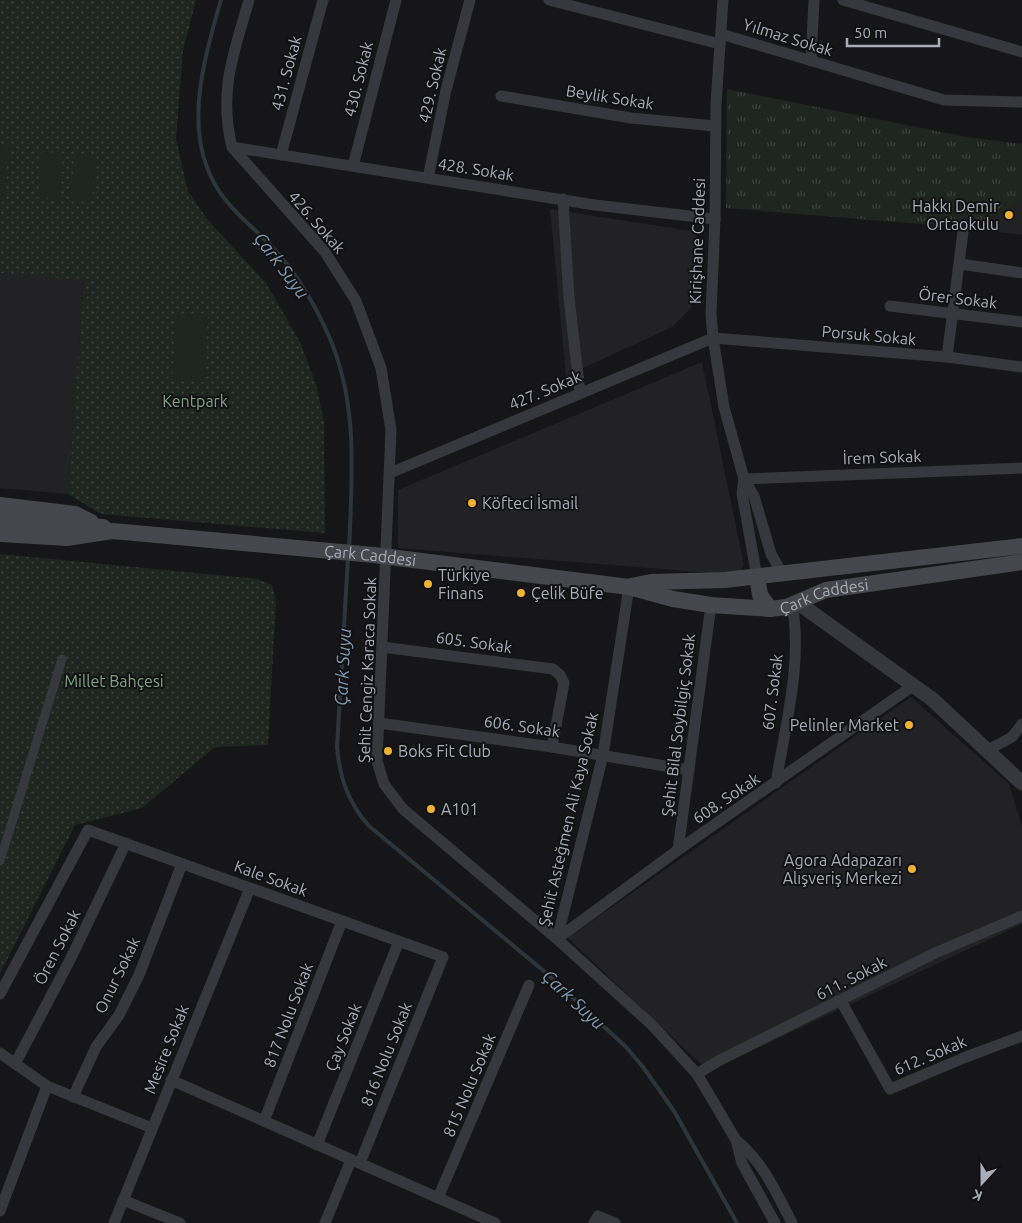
<svg xmlns="http://www.w3.org/2000/svg" width="1022" height="1223" font-family="Ubuntu,sans-serif">
  <defs>
    <pattern id="grass-tufts" width="24" height="20" patternUnits="userSpaceOnUse" patternTransform="scale(1.25)"><rect width="24" height="20" fill="#1e261f"/><path d="M3 7l-1-3M5 7V3M7 7l1-3M15 17l-1-3M17 17v-4M19 17l1-3" fill="none" stroke="#3c433d"/></pattern>
    <pattern id="park-dots" width="8" height="8" patternUnits="userSpaceOnUse" patternTransform="scale(1.25)"><rect width="8" height="8" fill="#1e261f"/><path d="M2 2h.1M6 6h.1" fill="none" stroke="#3c433d" stroke-width="1.8" stroke-linecap="round"/></pattern>
  </defs>
  <rect width="100%" height="100%" fill="#161618"/>
  <g fill="#222225">
    <polygon points="1022,202 1022,235 970,228"/>
    <polygon points="550,209 697,232 691,308 672,327 566,376"/>
    <polygon points="0,273 84,279 68,494 0,488"/>
    <polygon points="702,362 744,565 737,575 398,548 398,490"/>
    <polygon points="911,697 1009,784 1022,826 1022,924 708,1071 568,938"/>
  </g>
  <polygon fill="url(#grass-tufts)" points="727,89 966,137 1022,144 1022,202 970,228 726,208"/>
  <g fill="url(#park-dots)">
    <polygon points="0,0 196,0 183,50 176,139 188,191 207,219 266,283 300,342 316,384 324,422 325,533 101,514 68,494 84,280 0,273"/>
    <polygon points="0,554 258,579 272,585 276,602 268,745 215,747 142,808 75,825 0,974"/>
  </g>
  <g fill="#1e261f">
    <polygon points="0,146 10,147 0,217"/>
    <polygon points="42,152 63,153 59,199 38,197"/>
    <polygon points="74,155 95,157 92,202 71,200"/>
    <polygon points="177,314 208,315 204,382 172,380"/>
  </g>
  <g fill="none" stroke-linecap="round" stroke-linejoin="round">
    <g stroke="#2c353c" stroke-width="4">
      <path d="M221,0C204,59 181,134 219,191C234,214 257,230 276,251C297,275 315,305 328,334C359,404 352,476 349,550"/>
      <path d="M348,557L337,747C340,778 348,803 369,826L545,972L626,1047L643,1067L674,1111L737,1223"/>
    </g>
    <polyline stroke="#37383d" stroke-width="9" points="0,861 62,659"/>
    <g stroke="#37383d" stroke-width="11">
      <path d="M249,0C234,53 218,91 232,147L325,252L356,301L381,368L391,430L377,761L384,784L403,809L557,939L652,1025L697,1074L736,1140L742,1163L775,1223"/>
      <polyline points="549,0 720,44"/>
      <polyline points="723,0 716,104 715,219 711,314 713,338 724,407 744,479 754,496 771,554 782,573"/>
      <polyline points="843,0 1022,52"/>
      <polyline points="721,34 944,100 1022,102"/>
      <polyline points="811,61 814,0"/>
      <polyline points="501,96 631,118 715,126"/>
      <polyline points="232,147 595,205 715,219"/>
      <polyline points="281,155 323,0"/>
      <polyline points="353,166 396,0"/>
      <polyline points="428,178 446,90 470,0"/>
      <polyline points="563,199 569,298 580,393"/>
      <polyline points="960,264 1022,273"/>
      <polyline points="890,306 1022,322"/>
      <polyline points="947,357 963,232"/>
      <polyline points="390,473 713,338 947,357 1022,367"/>
      <polyline points="744,479 1022,468"/>
      <polyline points="744,479 742,493 757,577"/>
      <polyline points="382,647 553,669 560,675 564,683 552,747"/>
      <polyline points="379,723 552,747 689,770"/>
      <polyline points="988,750 1012,737 1022,724"/>
      <path d="M776,783C785,726 803,662 792,604"/>
      <polyline points="678,850 711,605"/>
      <polyline points="557,939 678,850 914,685"/>
      <polyline points="557,939 603,755 629,587"/>
      <polyline points="0,994 88,830 443,957 360,1163"/>
      <polyline points="841,1001 890,1089 966,1057 1022,1036"/>
      <polyline points="0,1053 47,1086 152,1128"/>
      <polyline points="15,1064 70,960 126,843"/>
      <polyline points="697,1074 718,1061 935,953 1022,916"/>
      <polyline points="171,1080 495,1223"/>
      <polyline points="73,1097 96,1047 119,1015 139,975 182,864"/>
      <polyline points="264,1121 342,921"/>
      <path d="M736,1140C763,1162 776,1192 792,1223"/>
      <polyline points="317,1145 399,941"/>
      <polyline points="438,1198 529,985"/>
      <polyline points="123,1200 180,1223"/>
      <polyline points="0,1211 47,1086"/>
      <polyline points="114,1223 250,888"/>
      <polyline points="325,1223 351,1160"/>
      <polyline points="594,1223 598,1216 615,1223"/>
    </g>
    <polyline stroke="#37383d" stroke-width="15" points="797,602 932,699 1022,783"/>
    <g stroke="#45474d" stroke-width="16">
      <polyline points="0,505 75,514 91,522"/>
      <polyline points="0,520 103,527"/>
      <path id="s1" d="M0,534L67,538L112,531L124,532L374,555L629,587L673,599L711,605L770,609L786,607L826,590L1022,562"/>
      <polyline points="757,577 760,595 770,609"/>
      <polyline points="631,586 651,582 725,580 1022,546"/>
    </g>
  </g>
  <g fill="#f2b134" stroke="#111113" stroke-width="2">
    <circle cx="1009" cy="215" r="5"/>
    <circle cx="472" cy="503" r="5"/>
    <circle cx="428" cy="584" r="5"/>
    <circle cx="521" cy="593" r="5"/>
    <circle cx="909" cy="725" r="5"/>
    <circle cx="388" cy="751" r="5"/>
    <circle cx="431" cy="809" r="5"/>
    <circle cx="912" cy="869" r="5"/>
  </g>
  <g text-anchor="middle" dominant-baseline="central" stroke-width="4" stroke-linejoin="round" paint-order="stroke">
    <g font-size="16" fill="#a8adb8" stroke="#111113">
      <text transform="translate(788 37) rotate(17)">Yılmaz Sokak</text>
      <text transform="translate(286 73) rotate(-75)">431. Sokak</text>
      <text transform="translate(358 79) rotate(-76)">430. Sokak</text>
      <text transform="translate(432 85) rotate(-77)">429. Sokak</text>
      <text transform="translate(610 97) rotate(9)">Beylik Sokak</text>
      <text transform="translate(476 169) rotate(9)">428. Sokak</text>
      <text transform="translate(317 222) rotate(49)">426. Sokak</text>
      <text transform="translate(697 241) rotate(-88)">Kirişhane Caddesi</text>
      <text transform="translate(958 298) rotate(7)">Örer Sokak</text>
      <text transform="translate(869 335) rotate(5)">Porsuk Sokak</text>
      <text transform="translate(545 390) rotate(-23)">427. Sokak</text>
      <text transform="translate(882 457) rotate(-2)">İrem Sokak</text>
      <text stroke="none"><textPath href="#s1" startOffset="372">Çark Caddesi</textPath></text>
      <text stroke="none"><textPath href="#s1" startOffset="832">Çark Caddesi</textPath></text>
      <text transform="translate(474 642) rotate(8)">605. Sokak</text>
      <text transform="translate(367 670) rotate(-88)">Şehit Cengiz Karaca Sokak</text>
      <text transform="translate(772 692) rotate(-83)">607. Sokak</text>
      <text transform="translate(678 725) rotate(-83)">Şehit Bilal Soybilgiç Sokak</text>
      <text transform="translate(522 726) rotate(8)">606. Sokak</text>
      <text transform="translate(726 798) rotate(-34)">608. Sokak</text>
      <text transform="translate(568 819) rotate(-77)">Şehit Asteğmen Ali Kaya Sokak</text>
      <text transform="translate(271 878) rotate(20)">Kale Sokak</text>
      <text transform="translate(57 947) rotate(-63)">Ören Sokak</text>
      <text transform="translate(117 975) rotate(-64)">Onur Sokak</text>
      <text transform="translate(851 978) rotate(-27)">611. Sokak</text>
      <text transform="translate(288 1015) rotate(-69)">817 Nolu Sokak</text>
      <text transform="translate(343 1037) rotate(-68)">Çay Sokak</text>
      <text transform="translate(166 1049) rotate(-68)">Mesire Sokak</text>
      <text transform="translate(386 1054) rotate(-68)">816 Nolu Sokak</text>
      <text transform="translate(930 1055) rotate(-23)">612. Sokak</text>
      <text transform="translate(469 1085) rotate(-67)">815 Nolu Sokak</text>
    </g>
    <g font-size="16" fill="#a8adb8" stroke="#111113" text-anchor="start">
      <text x="999" y="206" text-anchor="end">Hakkı Demir<tspan x="999" dy="18">Ortaokulu</tspan></text>
      <text x="482" y="503">Köfteci İsmail</text>
      <text x="438" y="575">Türkiye<tspan x="438" dy="18">Finans</tspan></text>
      <text x="531" y="593">Çelik Büfe</text>
      <text x="899" y="725" text-anchor="end">Pelinler Market</text>
      <text x="398" y="751">Boks Fit Club</text>
      <text x="441" y="809">A101</text>
      <text x="902" y="860" text-anchor="end">Agora Adapazarı<tspan x="902" dy="18">Alışveriş Merkezi</tspan></text>
    </g>
    <g font-size="16" fill="#7fa381" stroke="#111113">
      <text x="195" y="401">Kentpark</text>
      <text x="114" y="681">Millet Bahçesi</text>
    </g>
    <g font-size="18" font-style="italic" fill="#7f9bb3" stroke="#111113">
      <text transform="translate(282 265) rotate(53)">Çark Suyu</text>
      <text transform="translate(342 667) rotate(-87)">Çark Suyu</text>
      <text transform="translate(574 999) rotate(43)">Çark Suyu</text>
    </g>
  </g>
  <g transform="translate(982 1183) rotate(201)" stroke="#111113" stroke-width="4" paint-order="stroke">
  <path d="M0-4L9 19L0 12L-9 19Z" fill="#a8adb8"/>
  <text y="-8" font-size="14" font-weight="bold" text-anchor="middle" fill="#a8adb8">K</text>
  </g>
  <path d="M847 38v8h92v-8" fill="none" stroke="#a8adb8" stroke-width="2.5"/>
  <text x="854" y="38" font-size="15" fill="#a8adb8" stroke="#111113" stroke-width="4" paint-order="stroke">50 m</text>
</svg>
